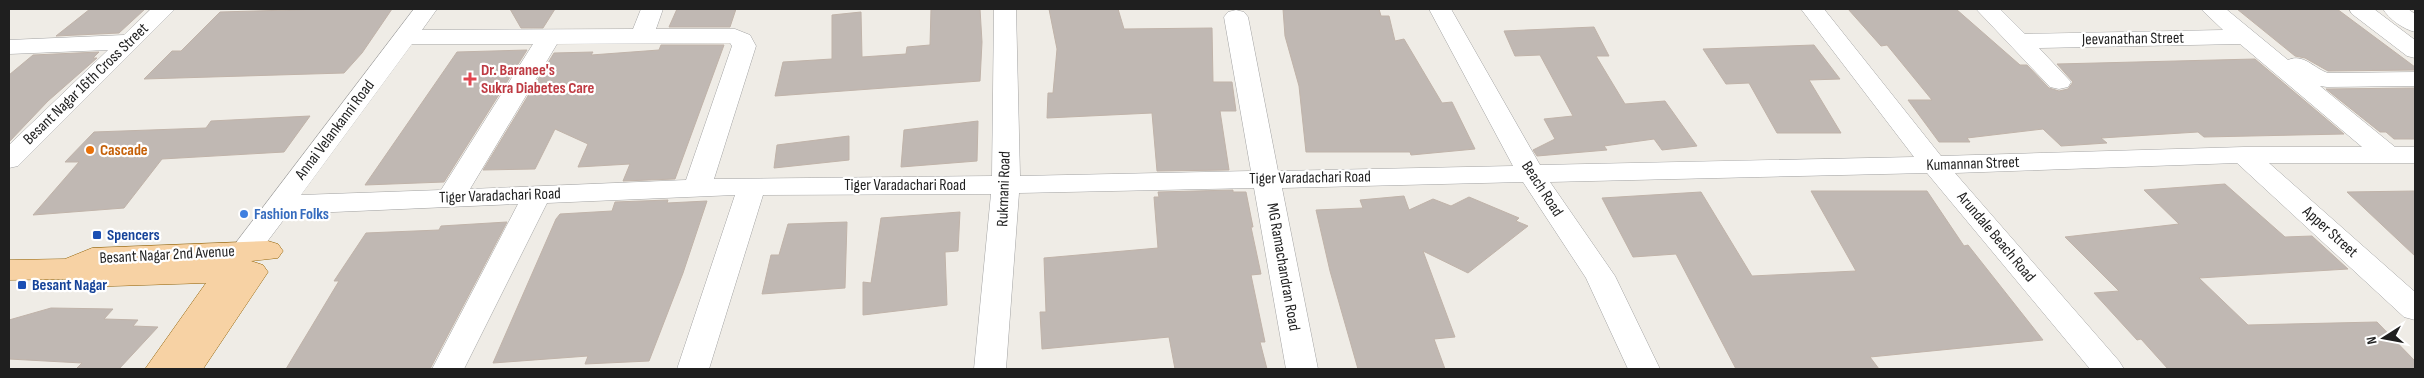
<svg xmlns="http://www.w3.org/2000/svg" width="2424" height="378" font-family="'Sofia Sans Condensed',sans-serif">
  <rect width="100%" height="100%" fill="#efece6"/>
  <g fill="#c0b8b3" stroke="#c0b3a9">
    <polygon points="90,9 145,9 119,33 56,36"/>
    <polygon points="324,9 392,9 362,53 344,73 144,79 172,51 181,51 220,12"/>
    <polygon points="510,9 555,9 543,28 521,28"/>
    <polygon points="677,9 736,9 730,27 669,27"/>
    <polygon points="931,9 980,9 982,42 980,81 775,96 783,62 832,59 832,15 861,12 862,57 906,54 907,47 930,45"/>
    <polygon points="1049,9 1118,9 1124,29 1212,28 1213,82 1232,82 1236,111 1220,111 1229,170 1157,171 1152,113 1047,118 1048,93 1053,93 1057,49"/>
    <polygon points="1283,9 1379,9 1381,16 1389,16 1395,41 1404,39 1442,103 1452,102 1475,149 1411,155 1410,152 1306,152 1299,86 1285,36"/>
    <polygon points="1848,9 1956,9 2020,65 2027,65 2049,88 2059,91 2068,89 2073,82 2057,64 2255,59 2344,134 2204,137 2198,132 2101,138 2107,143 2061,146 2043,129 1967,138 1970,142 1939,142 1908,100 1932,100 1887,45 1881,46"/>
    <polygon points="2237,9 2337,9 2415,67 2415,70 2328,71 2305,58 2295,56"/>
    <polygon points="1594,27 1609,56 1596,56 1625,104 1665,101 1697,146 1662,150 1654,139 1604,146 1607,150 1537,156 1533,150 1555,139 1544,119 1573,116 1540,55 1515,56 1504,31"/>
    <polygon points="661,45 724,45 675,179 623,181 630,164 578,167 588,144 555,129 535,169 483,170 554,53 593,52 591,55 659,50"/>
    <polygon points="1814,45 1840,79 1809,80 1841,133 1777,133 1749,83 1726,84 1703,49"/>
    <polygon points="527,50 444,182 365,185 457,52"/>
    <polygon points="99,52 93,58 97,58 48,101 9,142 9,75 33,55"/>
    <polygon points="2415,88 2415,139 2394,139 2386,132 2380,132 2326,89"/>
    <polygon points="310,116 284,152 162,159 124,208 33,215 79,162 65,162 94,132 206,128 211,121"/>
    <polygon points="978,121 977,161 901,167 904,130"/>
    <polygon points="849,136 849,160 774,168 777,145"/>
    <polygon points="2225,184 2285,237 2312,236 2348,269 2199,278 2248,325 2377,322 2415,361 2415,369 2168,369 2141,339 2137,340 2094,293 2119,291 2065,237 2179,224 2144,190"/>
    <polygon points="1233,190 1233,192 1246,192 1253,227 1251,227 1261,274 1251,275 1265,342 1260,342 1267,369 1175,369 1169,337 1042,349 1040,312 1046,312 1044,258 1158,248 1154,197 1159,197 1158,192"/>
    <polygon points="1811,191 1927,191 1964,246 1968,245 2043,340 1870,357 1879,369 1736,369 1676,254 1633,257 1602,198 1701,192 1752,276 1856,271"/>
    <polygon points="2415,191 2415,256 2347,192"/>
    <polygon points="1404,196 1409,210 1433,199 1451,206 1469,197 1519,218 1516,221 1528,226 1468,273 1423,251 1455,337 1434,339 1445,369 1358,369 1330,271 1316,210 1363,208 1360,200"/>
    <polygon points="668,200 667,203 707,201 683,273 649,361 585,364 588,356 493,363 556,219 560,214 612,211 615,202"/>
    <polygon points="960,212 958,251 945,252 947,305 863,315 863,282 871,283 881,218"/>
    <polygon points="507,222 430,369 286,369 339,281 334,281 366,233 439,230 441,226"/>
    <polygon points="847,222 845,288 762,294 771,255 779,255 788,224"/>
    <polygon points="51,308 113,309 104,319 138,320 133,326 158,327 119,369 76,369 82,363 9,359 9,320"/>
  </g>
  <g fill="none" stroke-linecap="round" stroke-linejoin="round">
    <g stroke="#a3a3a3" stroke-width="1">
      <g id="minor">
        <polygon points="151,9 175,9 18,166 9,168 9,145 108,50 9,54 9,40 124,35"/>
        <path d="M414,9H437L422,30L633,29L641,9H663L656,29H735L750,35L756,46L714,179L992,176L994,9H1016L1020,176L1251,171L1224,17L1228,12L1236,10L1244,12L1248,17L1278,171L1513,166L1429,9H1451L1540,165L1914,157L1801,9H1824L1941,156L2244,147H2362L2240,44L2039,48L2071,82L2068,87L2059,89L2050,87L1976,9H2000L2025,34L2223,30L2201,9H2226L2288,60C2304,53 2313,68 2328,73L2415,72V86L2327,87L2320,86L2395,147H2415V163H2269L2415,292V320L2404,317L2237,163L1955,173L2119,361L2124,369H2090L1927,173L1550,182L1615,276L1660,369H1628L1586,278L1523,182L1282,188L1318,369H1286L1254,188L1019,193L1006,369H974L991,194L763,195L709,369H677L735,195L547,203L464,369H432L518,204L288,214L254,259L244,262L234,259L229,252ZM730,43L732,46L686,180L470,189L557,44ZM412,44H533L441,190L301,195Z"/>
        <polygon points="2349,9 2374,9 2415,40 2415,58 2407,56 2352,14"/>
        <path d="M2383,9H2408L2415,14V32C2403,29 2389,19 2383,9Z"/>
      </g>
    </g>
    <g stroke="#926308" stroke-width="1">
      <polygon id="major" points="268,241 278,244 283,251 278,258 251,261 263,265 268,272 203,369 145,369 206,283 83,287 72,284 69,279 9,280 9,260 65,259 92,248"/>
    </g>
    <use href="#minor" fill="#fff" fill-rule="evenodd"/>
    <use href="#major" fill="#f7d2a4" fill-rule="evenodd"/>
  </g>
  <path fill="#e0444e" stroke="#fff" stroke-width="2" d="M467.5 71.5h5v5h5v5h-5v5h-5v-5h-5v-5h5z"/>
  <circle fill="#e8710a" stroke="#fff" stroke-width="2" cx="90" cy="150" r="5"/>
  <circle fill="#3f7fe0" stroke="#fff" stroke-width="2" cx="244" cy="214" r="5"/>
  <g fill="#1a4fb4" stroke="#fff" stroke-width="2">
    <rect x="92" y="230" width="10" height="10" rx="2.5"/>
    <rect x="17" y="280" width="10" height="10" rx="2.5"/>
  </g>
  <g text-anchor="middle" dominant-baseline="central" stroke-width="4.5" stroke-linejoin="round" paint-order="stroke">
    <g font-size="16" fill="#1f1f1f" stroke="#fff">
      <text transform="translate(2133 39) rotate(-1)">Jeevanathan Street</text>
      <text transform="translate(86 84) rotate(-44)">Besant Nagar 16th Cross Street</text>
      <text transform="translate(335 130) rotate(-53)">Annai Velankanni Road</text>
      <text transform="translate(1973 164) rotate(-2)">Kumannan Street</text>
      <text transform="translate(1310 178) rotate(-1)">Tiger Varadachari Road</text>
      <text x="905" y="185">Tiger Varadachari Road</text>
      <text transform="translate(1004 189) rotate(-88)">Rukmani Road</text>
      <text transform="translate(1542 189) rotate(57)">Beach Road</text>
      <text transform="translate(500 196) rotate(-2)">Tiger Varadachari Road</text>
      <text transform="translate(2330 232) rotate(42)">Apper Street</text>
      <text transform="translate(1996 237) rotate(50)">Arundale Beach Road</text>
      <text transform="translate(167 255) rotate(-3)">Besant Nagar 2nd Avenue</text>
      <text transform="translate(1283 267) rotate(80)">MG Ramachandran Road</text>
    </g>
    <g font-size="16" font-weight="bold" fill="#be3a42" stroke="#fff" text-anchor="start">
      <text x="481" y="70">Dr. Baranee's<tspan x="481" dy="18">Sukra Diabetes Care</tspan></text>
    </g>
    <g font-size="16" font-weight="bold" fill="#c56008" stroke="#fff" text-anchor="start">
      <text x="100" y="150">Cascade</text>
    </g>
    <g font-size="16" font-weight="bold" fill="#366cbe" stroke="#fff" text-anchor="start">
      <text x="254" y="214">Fashion Folks</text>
    </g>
    <g font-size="16" font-weight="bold" fill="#164399" stroke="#fff" text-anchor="start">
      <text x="107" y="235">Spencers</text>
      <text x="32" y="285">Besant Nagar</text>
    </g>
  </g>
  <rect width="2424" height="378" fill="none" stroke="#1f1f1f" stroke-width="20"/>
  <g transform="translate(2384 338) rotate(259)" stroke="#ffffff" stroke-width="4" paint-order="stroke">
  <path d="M0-4L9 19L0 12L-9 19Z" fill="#1f1f1f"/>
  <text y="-8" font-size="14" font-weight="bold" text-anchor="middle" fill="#1f1f1f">N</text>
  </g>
</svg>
